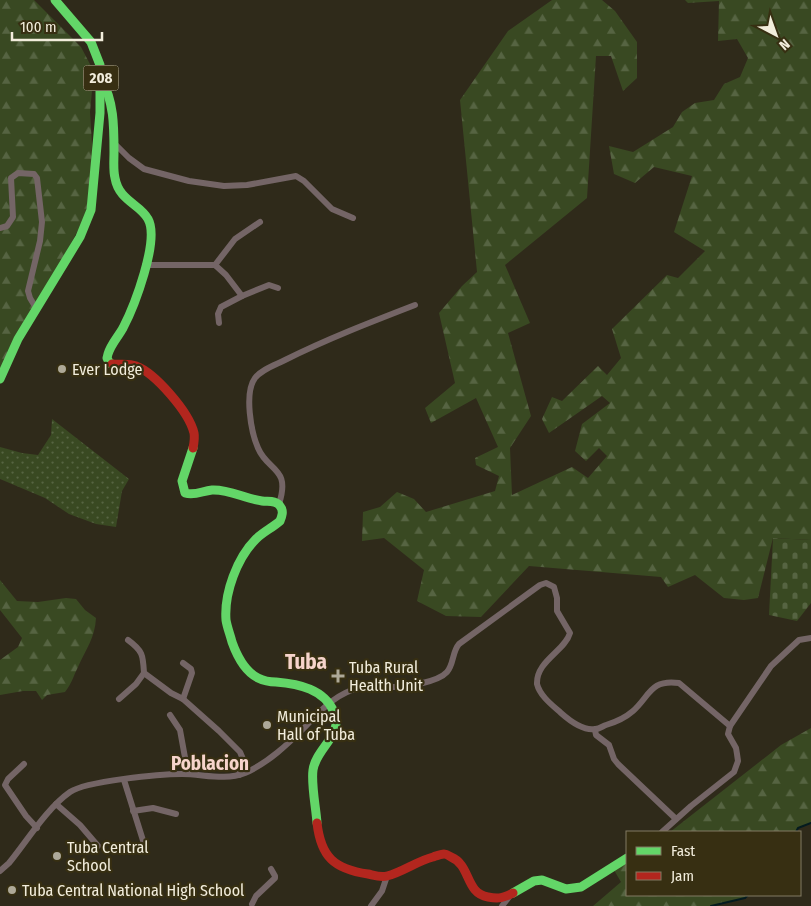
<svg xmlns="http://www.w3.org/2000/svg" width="811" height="906" font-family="'Fira Sans Condensed',sans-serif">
  <defs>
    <pattern id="grass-dots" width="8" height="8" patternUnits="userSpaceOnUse" patternTransform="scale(1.25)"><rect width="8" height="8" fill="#394922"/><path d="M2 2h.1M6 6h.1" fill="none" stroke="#566442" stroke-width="1.8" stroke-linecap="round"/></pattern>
    <pattern id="forest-firs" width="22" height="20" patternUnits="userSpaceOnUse" patternTransform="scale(1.25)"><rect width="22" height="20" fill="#394922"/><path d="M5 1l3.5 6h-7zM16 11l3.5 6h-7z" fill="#566442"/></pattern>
    <pattern id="cemetery-stones" width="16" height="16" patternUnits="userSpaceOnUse" patternTransform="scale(1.25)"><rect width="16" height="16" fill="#394922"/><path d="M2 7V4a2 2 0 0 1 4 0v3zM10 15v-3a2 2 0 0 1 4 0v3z" fill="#566442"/></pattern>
  </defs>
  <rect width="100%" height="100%" fill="#2f2a1a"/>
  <polygon fill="url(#grass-dots)" points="52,419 129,479 122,491 116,527 96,524 69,514 45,498 0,479 0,447 22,453 38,455 51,435"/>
  <g fill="url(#forest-firs)">
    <polygon points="0,0 34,0 81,47 92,68 93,80 90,112 92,144 91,176 87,213 0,377"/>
    <polygon points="552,0 602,0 615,11 637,42 637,78 623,91 611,56 596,56 587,198 505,265 530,323 508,333 531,416 510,448 512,495 572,467 588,478 607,456 599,448 586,461 575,451 582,424 610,403 602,396 549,433 542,419 552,397 562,401 598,366 607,375 621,358 612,329 667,275 678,278 705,251 674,232 692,176 654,167 635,183 614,174 609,146 633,152 673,127 682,112 695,103 714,100 724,84 740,77 748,58 737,39 718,41 719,1 688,3 685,0 811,0 811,540 773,538 758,598 744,600 724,598 695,575 668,587 661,577 529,566 481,617 446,616 417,601 424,570 384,538 362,541 363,512 380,507 397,492 414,499 426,512 495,491 499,476 476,465 475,458 498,447 476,398 431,423 425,408 455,383 439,313 462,286 477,272 460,100 508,31"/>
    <path d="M0,580L17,601L38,602L66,598L76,599L85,610L96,618C95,638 86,649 78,667C73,677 72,683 65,692L47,695L42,700L36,691H23L0,695V660L18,647L22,638L0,610Z"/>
    <polygon points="811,728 811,823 798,828 796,832 670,832 781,745"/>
    <polygon points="627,862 627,895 748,895 745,898 711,906 593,906 621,882 614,870"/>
  </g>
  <polygon fill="url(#cemetery-stones)" points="773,538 811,540 811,603 797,621 769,615"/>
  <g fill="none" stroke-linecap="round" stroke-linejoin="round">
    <g stroke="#041b1f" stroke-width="2">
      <polyline points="796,832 798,828 811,823"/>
      <polyline points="711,906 745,898 748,895"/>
    </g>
    <g stroke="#746566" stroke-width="6">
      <polyline points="114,143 129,158 144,169 189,181 224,186 247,185 296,176 304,181 332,209 353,218"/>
      <polyline points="0,228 7,226 13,217 11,178 18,173 34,174 37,178 42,222 40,241 28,291 30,298 36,308"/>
      <polyline points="145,265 215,265 226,275 242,296"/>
      <polyline points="215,265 235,239 260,222"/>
      <polyline points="219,323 218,314 221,307 242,296 269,285 278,288"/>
      <path d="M279,504C291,467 268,472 258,448C251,432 244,393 255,378C262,369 275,365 285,360C327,339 371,322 415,305"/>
      <path d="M128,640C143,651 143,655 144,673L171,693L183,699L219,731L240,752L243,759L239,775"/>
      <polyline points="119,699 136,684 144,673"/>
      <polyline points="183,699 192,673 191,669 183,663"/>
      <polyline points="170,715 180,730 188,774"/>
      <polyline points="595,730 596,735 609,745 614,759 618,764 676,819"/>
      <polyline points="24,764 8,779 5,785 26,816 37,828"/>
      <polyline points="124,780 146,850"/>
      <polyline points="56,804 80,825 98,846"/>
      <polyline points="133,811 153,808 176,814"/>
      <polyline points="662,832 691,806 734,772 738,761 737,754 736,748 728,734 730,726 771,666 799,640 811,638"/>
      <path d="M0,871L9,863C27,841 47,808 70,792C86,781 160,774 182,774C203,774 225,781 245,773C268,763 288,744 305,727C319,712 333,697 352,690C366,684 380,688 393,687C407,687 438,682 447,672C454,664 452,652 459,644L540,585L546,583L554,587L557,598V611L570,633C565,651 536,661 537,684C540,696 552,705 561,713C570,721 583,731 595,729C599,729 603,726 606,725C616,722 625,718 633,711C650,696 650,679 679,683L730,726"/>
      <polyline points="252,904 256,896 275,878 275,876 271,869"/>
      <polyline points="371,906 382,891 387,876"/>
      <polyline points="502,906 509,897"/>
    </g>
    <g stroke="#63d668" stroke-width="9">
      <path d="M101,78C114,102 114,125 114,152C114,161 113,170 115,178C119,201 140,204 148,219C160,240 134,307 123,328C118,337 111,344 108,354L107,358L110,364H112"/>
      <polyline points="0,379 18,339 80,237 91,210 100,113 100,65 91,42 55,0"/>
      <path d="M193,448L182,481L185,493C195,496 202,491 212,490C229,489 245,499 262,501C268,502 276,500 280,506C284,511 282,516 280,521C272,528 263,532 256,539C237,558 224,593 226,620C227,627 230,634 232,642C237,656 244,671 258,678C264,681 270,682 276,682C299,684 324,689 334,712C344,735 316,748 313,770C311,784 316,808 317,823"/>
      <polyline points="513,893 534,881 542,880 566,889 581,887 627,858"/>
    </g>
    <g stroke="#b3261e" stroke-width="9">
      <path d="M112,364C120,365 128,363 136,366C155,373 189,412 194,433C195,438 194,443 193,448"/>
      <path d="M317,823C321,857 334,869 368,874C373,875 381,878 387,876C403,872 417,861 433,857C436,856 441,854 444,854C447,854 449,856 451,857C471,865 465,893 488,897C499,899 503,898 513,893"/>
    </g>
  </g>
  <g fill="#aea998" stroke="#372f12" stroke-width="2">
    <circle cx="62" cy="369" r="5"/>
    <path d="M335.5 668.5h5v5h5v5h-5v5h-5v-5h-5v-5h5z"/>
    <circle cx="267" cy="725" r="5"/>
    <circle cx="57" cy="856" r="5"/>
    <circle cx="12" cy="890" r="5"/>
  </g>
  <g text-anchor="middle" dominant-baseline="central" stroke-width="4.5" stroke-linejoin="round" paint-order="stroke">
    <rect fill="#372f12" stroke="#bab49f" stroke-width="1" x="83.5" y="65.5" width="35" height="25" rx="4"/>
    <g font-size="15" font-weight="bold" fill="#f2eddc">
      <text x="101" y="78">208</text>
    </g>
    <g font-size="16" fill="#f2eddc" stroke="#372f12" text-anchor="start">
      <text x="72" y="369">Ever Lodge</text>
      <text x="349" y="667">Tuba Rural<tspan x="349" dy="18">Health Unit</tspan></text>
      <text x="277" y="716">Municipal<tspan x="277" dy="18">Hall of Tuba</tspan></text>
      <text x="67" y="847">Tuba Central<tspan x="67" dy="18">School</tspan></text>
      <text x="22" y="890">Tuba Central National High School</text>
    </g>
    <g font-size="19" font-weight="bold" fill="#f6d4cb" stroke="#372f12">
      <text x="210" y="763">Poblacion</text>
    </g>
    <g font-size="21" font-weight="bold" fill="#f6d4cb" stroke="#372f12">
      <text x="306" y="662">Tuba</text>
    </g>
  </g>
  <rect x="626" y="831" width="175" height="65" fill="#372f12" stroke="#827b63"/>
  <rect x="636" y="847" width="25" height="8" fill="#63d668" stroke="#827b63"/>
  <text x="671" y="856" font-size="15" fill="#f2eddc">Fast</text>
  <rect x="636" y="872" width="25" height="8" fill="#b3261e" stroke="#827b63"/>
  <text x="671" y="881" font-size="15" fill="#f2eddc">Jam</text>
  <g transform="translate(776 35) rotate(139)" stroke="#372f12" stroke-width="4" paint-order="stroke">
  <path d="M0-4L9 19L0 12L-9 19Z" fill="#f2eddc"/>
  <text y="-8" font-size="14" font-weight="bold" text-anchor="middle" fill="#f2eddc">N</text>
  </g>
  <path d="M12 32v8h90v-8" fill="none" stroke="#f2eddc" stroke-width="2.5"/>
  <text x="20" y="32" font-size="15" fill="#f2eddc" stroke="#372f12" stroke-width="4" paint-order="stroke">100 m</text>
</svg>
